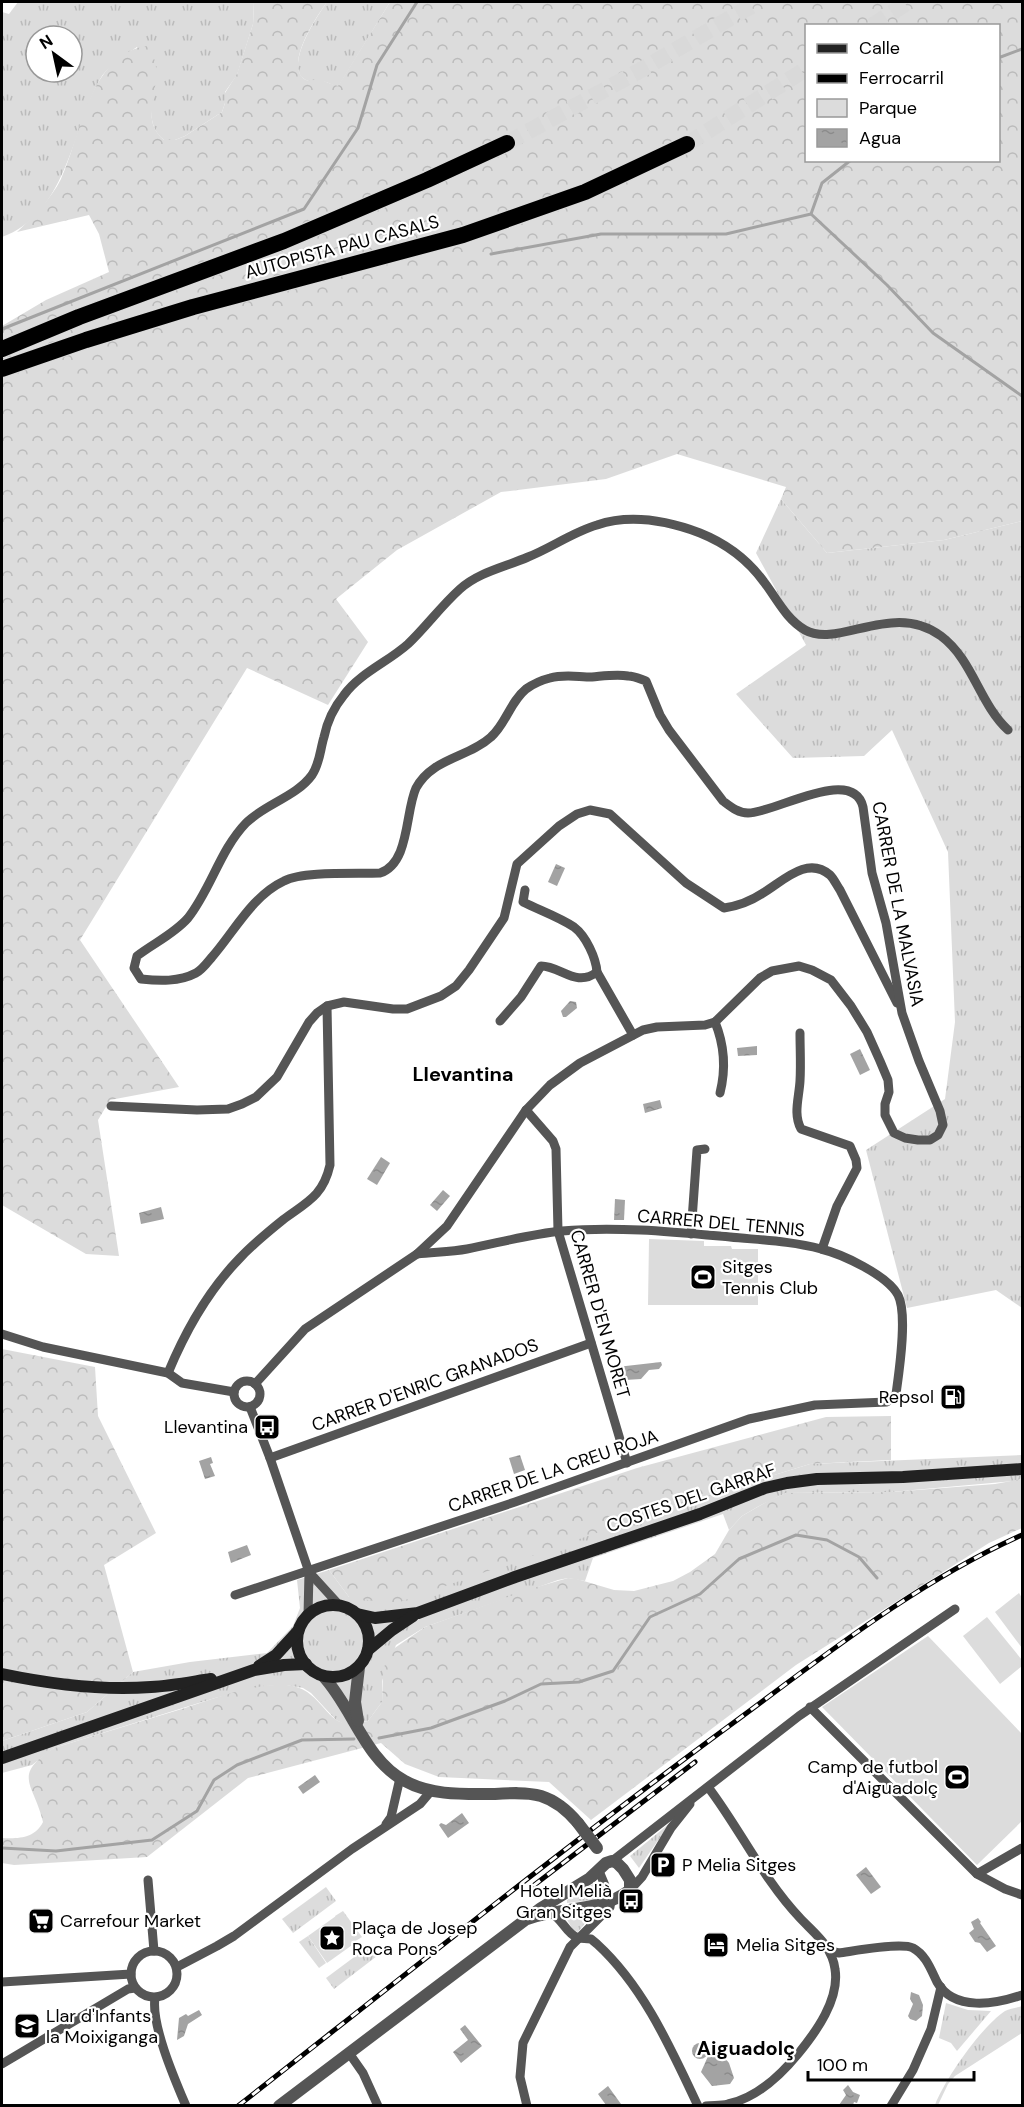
<svg xmlns="http://www.w3.org/2000/svg" width="1024" height="2107" font-family="'DM Sans',sans-serif">
  <defs>
    <pattern id="grass-tufts" width="24" height="20" patternUnits="userSpaceOnUse" patternTransform="scale(1.5)"><rect width="24" height="20" fill="#dcdcdc"/><path d="M3 7l-1-3M5 7V3M7 7l1-3M15 17l-1-3M17 17v-4M19 17l1-3" fill="none" stroke="#bbb"/></pattern>
    <pattern id="forest-crowns" width="20" height="18" patternUnits="userSpaceOnUse" patternTransform="scale(1.5)"><rect width="20" height="18" fill="#dcdcdc"/><path d="M2 6a3 3 0 1 1 6 0M12 15a3 3 0 1 1 6 0" fill="none" stroke="#bbb"/></pattern>
    <pattern id="water-ripples" width="26" height="14" patternUnits="userSpaceOnUse" patternTransform="scale(1.5)"><rect width="26" height="14" fill="#a3a3a3"/><path d="M2 4q2-2 4 0t4 0M15 11q2-2 4 0t4 0" fill="none" stroke="#8b8b8b"/></pattern>
  </defs>
  <rect width="100%" height="100%" fill="#fff"/>
  <g fill="url(#grass-tufts)" fill-rule="evenodd">
    <path d="M18,2H254L253,24L237,75L225,92V103L222,112L185,136L175,140H164C154,132 152,124 151,111L137,47C123,56 107,66 99,81C72,132 65,215 2,237V12L9,14ZM36,36H72V72H36Z"/>
    <path d="M327,2H390L338,87C332,85 326,81 320,81C314,80 308,83 303,78C286,62 318,15 327,2Z"/>
    <polygon points="781,499 827,553 944,540 1022,521 1022,1308 996,1290 907,1308 866,1150 945,1099 955,1022 948,852 892,730 864,756 793,758 736,694 806,645 756,553"/>
    <polygon points="1022,1455 1022,1479 1014,1481 891,1492 786,1493 759,1506 742,1516 729,1530 723,1514 593,1558 585,1581 568,1578 558,1580 425,1627 396,1645 382,1681 382,1702 368,1721 344,1724 336,1720 311,1693 303,1688 285,1685 267,1686 215,1698 54,1748 32,1765 2,1773 2,1741 87,1712 133,1672 190,1662 267,1653 293,1626 300,1608 297,1580 329,1570 349,1597 679,1504 810,1464"/>
    <polygon points="670,1823 639,1868 630,1856"/>
    <polygon points="596,1882 599,1886 603,1896 601,1899 567,1903 567,1900"/>
    <polygon points="326,1887 336,1901 293,1933 282,1919"/>
    <polygon points="343,1911 362,1937 354,1942 335,1916"/>
    <polygon points="588,1914 590,1917 578,1932 573,1930 566,1918"/>
    <polygon points="308,1936 326,1963 319,1968 299,1942"/>
    <polygon points="369,1946 377,1956 334,1989 326,1978"/>
    <polygon points="946,2003 968,2010 991,2011 957,2051 951,2043 939,2038"/>
    <path d="M1022,2006V2033L955,2076L948,2084L938,2105H935C945,2079 981,2027 1005,2011C1010,2008 1017,2008 1022,2006Z"/>
  </g>
  <g fill="url(#forest-crowns)" fill-rule="evenodd">
    <path d="M254,2H327C317,16 286,62 303,78C308,83 314,79 320,80C326,81 332,85 338,86L390,2H1022V521L944,540L827,553L781,499L786,487L677,454L606,479L501,492L397,550L336,599L368,642L328,705L247,668L80,940L179,1087L110,1100L98,1120L119,1256L86,1254L2,1205V326L46,300L109,272L99,234L89,215L17,232C33,217 51,199 61,179C81,136 89,54 147,46C173,77 133,115 164,140H175L185,136L222,112L225,103V93L237,74L253,24ZM806,26H998V160H806Z"/>
    <polygon points="2,1349 95,1367 98,1416 156,1533 104,1565 133,1672 87,1712 2,1741"/>
    <polygon points="891,1416 891,1460 810,1464 679,1504 394,1604 349,1597 329,1570 637,1468 826,1417"/>
    <path d="M1022,1479V1528L989,1543L796,1665L591,1820L549,1782L439,1777L405,1764L381,1743L248,1778L147,1857L14,1865L2,1863V1838C19,1839 35,1838 43,1822C34,1783 11,1776 54,1748C97,1735 141,1721 185,1708C215,1698 255,1683 287,1685C320,1688 325,1722 346,1723C353,1724 361,1722 368,1721L382,1702L383,1671L389,1652L425,1627L530,1589L568,1578L577,1579L614,1590L634,1591L673,1581L690,1572L715,1554L729,1530L742,1516L768,1501L786,1493L891,1492L995,1484Z"/>
  </g>
  <g fill="#dcdcdc">
    <polygon points="649,1239 704,1241 704,1246 731,1246 732,1249 758,1249 758,1305 648,1305"/>
    <polygon points="1019,1593 1022,1598 1022,1648 995,1612"/>
    <polygon points="987,1617 1022,1660 1022,1666 1000,1684 963,1636"/>
    <polygon points="928,1636 1022,1734 1022,1821 977,1865 822,1707"/>
    <polygon points="336,1916 355,1943 327,1963 308,1936"/>
  </g>
  <g fill="url(#water-ripples)">
    <polygon points="556,864 565,868 557,886 548,882"/>
    <polygon points="570,1001 576,1002 577,1008 566,1017 563,1017 561,1011"/>
    <polygon points="757,1046 757,1055 738,1056 737,1048"/>
    <polygon points="860,1049 870,1070 860,1075 850,1054"/>
    <polygon points="660,1100 662,1108 645,1113 643,1104"/>
    <polygon points="381,1157 390,1163 377,1185 367,1179"/>
    <polygon points="443,1190 450,1196 437,1211 430,1205"/>
    <polygon points="615,1199 625,1200 624,1220 614,1220"/>
    <polygon points="161,1207 164,1219 141,1224 139,1213"/>
    <polygon points="661,1362 662,1365 659,1369 649,1370 641,1379 625,1380 619,1378 617,1367"/>
    <polygon points="520,1455 525,1470 514,1474 509,1458"/>
    <polygon points="211,1457 213,1463 210,1464 215,1476 205,1479 199,1461"/>
    <polygon points="247,1545 251,1555 231,1563 228,1552"/>
    <polygon points="315,1775 320,1782 303,1794 298,1787"/>
    <polygon points="462,1813 469,1823 448,1838 439,1825 441,1823 446,1825"/>
    <polygon points="866,1867 881,1887 871,1894 856,1875"/>
    <polygon points="978,1918 981,1922 980,1923 996,1946 987,1952 980,1943 975,1942 969,1933 974,1929 971,1922"/>
    <polygon points="911,1992 919,1995 923,2005 922,2016 916,2021 910,2019 908,2016 913,2004 910,1999"/>
    <polygon points="199,2010 202,2015 188,2024 184,2036 177,2040 179,2018 186,2014 188,2016"/>
    <polygon points="465,2025 482,2046 461,2063 453,2052 468,2040 460,2029"/>
    <circle cx="700" cy="2051" r="8"/>
    <polygon points="708,2047 714,2049 714,2052 721,2053 729,2063 734,2078 730,2084 712,2086 701,2072 709,2054"/>
    <polygon points="848,2085 853,2092 860,2095 857,2103 854,2102 853,2105 839,2105 846,2095 843,2090"/>
    <polygon points="608,2086 621,2104 606,2105 598,2094"/>
  </g>
  <g fill="none" stroke-linecap="round" stroke-linejoin="round">
    <g stroke="#a3a3a3" stroke-width="3">
      <polyline points="998,58 1022,49"/>
      <polyline points="811,214 887,285 933,333 1022,396"/>
      <polyline points="491,254 601,234 726,234 811,214 822,183 851,160"/>
      <polyline points="2,329 304,209 358,128 377,65 417,2"/>
      <polyline points="379,1738 431,1728 505,1701 541,1684 579,1682 613,1671 650,1617 700,1594 739,1559 796,1535 827,1540 859,1557 877,1578"/>
      <polyline points="2,1848 56,1851 152,1840 197,1811 214,1780 237,1765 302,1740 354,1739"/>
    </g>
    <g stroke="#d9d9d9" stroke-width="16" stroke-dasharray="16 8" stroke-linecap="butt">
      <polyline points="872,26 908,2"/>
      <polyline points="507,143 641,70 758,2"/>
      <polyline points="687,144 806,69"/>
    </g>
    <g stroke="#dbdbdb" stroke-width="18">
      <g id="motorway">
        <polyline points="2,349 79,317 284,241 427,180 507,143"/>
        <polyline points="2,369 86,340 193,307 463,235 585,192 687,144"/>
      </g>
    </g>
    <g stroke="#555" stroke-width="9">
      <path d="M525,890L523,902C539,910 559,917 574,927C586,936 596,958 597,972L633,1035"/>
      <path d="M500,1021L521,997L541,966C561,966 576,988 597,972"/>
      <path d="M715,1022C724,1044 726,1069 720,1093"/>
      <path d="M800,1033C800,1049 801,1065 800,1081C799,1098 793,1114 801,1129L850,1146L856,1160L857,1168L837,1206L822,1249"/>
      <path d="M111,1106L197,1110L228,1109L242,1104L256,1097L277,1077L309,1022L317,1013L327,1006L344,1002L393,1009H407L441,996L456,986L469,970L504,918L517,864L559,826L577,814L590,810L610,814L686,883L724,908C738,906 751,901 763,893C782,882 807,855 830,875C834,879 837,886 840,890L897,1003"/>
      <polyline points="526,1110 553,1141 556,1149 558,1231 627,1463"/>
      <polyline points="691,1234 697,1150 705,1149"/>
      <polyline points="2,1334 43,1347 168,1373 182,1383 234,1392"/>
      <path d="M168,1373C185,1332 208,1291 239,1259C252,1245 269,1231 284,1219C307,1202 323,1196 330,1165L327,1006"/>
      <circle cx="247" cy="1394" r="13"/>
      <path d="M255,1384L305,1329L417,1254L447,1226L526,1110L550,1085L580,1063L643,1030L657,1027L705,1025L715,1022L760,978L772,971L799,966L812,970L831,980L851,1006L867,1032L880,1061L888,1080L889,1092L885,1104V1115L894,1133L905,1138L918,1140H930L938,1135L943,1125L940,1111L919,1061L902,1013L886,923L872,873L863,807C853,765 775,813 748,813C738,813 731,807 723,801L669,730L660,715L646,681C640,679 635,676 628,676C617,674 604,676 592,677C578,677 564,674 550,678C542,680 533,684 526,689C510,702 506,724 491,737C468,758 432,758 416,788C405,812 410,863 380,873C356,874 303,871 284,881C252,896 234,932 212,957C207,963 202,970 196,973C179,982 159,981 141,979L134,968L137,956C154,943 174,934 188,918C211,889 220,850 246,823C265,804 296,797 312,775C320,763 320,750 324,737C327,722 335,706 344,695C360,673 388,662 408,644C426,627 441,606 460,589C479,572 505,567 528,557C551,548 573,532 597,525C630,514 668,521 700,533C725,543 748,560 764,582C777,599 786,619 805,630C839,649 893,600 941,636C973,660 979,703 1008,730"/>
      <polyline points="250,1407 270,1458 309,1572 308,1616"/>
      <polyline points="270,1458 591,1343"/>
      <polyline points="309,1572 340,1606"/>
      <path d="M235,1595L515,1502L749,1419L815,1405L887,1402L896,1394C899,1372 908,1314 898,1295C887,1275 842,1254 821,1249C792,1241 760,1240 730,1237C675,1232 617,1226 562,1231C530,1234 498,1243 467,1249C451,1252 434,1252 417,1254"/>
      <polyline points="810,1707 977,1874 1005,1889 1022,1895"/>
      <polyline points="386,1824 391,1817 400,1778"/>
      <polyline points="612,1861 799,1716 955,1609"/>
      <polyline points="977,1874 1022,1848"/>
      <polyline points="148,1880 154,1951"/>
      <polyline points="630,1890 642,1877 671,1828 690,1804"/>
      <path d="M549,1912C563,1918 565,1933 578,1938"/>
      <path d="M578,1938L591,1939L597,1944C644,1987 671,2049 698,2106"/>
      <circle cx="154" cy="1974" r="23"/>
      <path d="M830,1951L839,1953C854,1951 901,1942 913,1948C926,1955 931,1970 937,1982C954,2012 996,2004 1022,1995"/>
      <polyline points="177,1967 217,1946 234,1936 352,1849 420,1804 431,1791"/>
      <polyline points="2,1982 131,1974"/>
      <path d="M155,1998C151,2025 175,2080 186,2106"/>
      <polyline points="349,2053 363,2073 378,2106"/>
      <polyline points="2,2064 128,1989 135,1988"/>
      <polyline points="527,2106 520,2077 523,2043 570,1947 610,1907 611,1900 599,1871"/>
      <path d="M706,2106C713,2105 721,2106 728,2104C756,2098 780,2076 798,2054C816,2032 840,1999 835,1969C832,1946 815,1934 800,1918C763,1879 740,1829 708,1787"/>
      <polyline points="891,2106 913,2070 931,2029 941,1987"/>
    </g>
    <g stroke="#555" stroke-width="12">
      <path d="M323,1676C353,1708 365,1760 405,1781C432,1796 465,1794 495,1794C510,1793 527,1792 541,1796C557,1801 568,1811 578,1823"/>
      <polyline points="358,1721 355,1702 359,1667"/>
      <path d="M279,2106L541,1908L590,1878L606,1863L612,1861L617,1863L623,1869L630,1880V1890C602,1912 560,1907 527,1919"/>
    </g>
    <g stroke="#222" stroke-width="12">
      <circle cx="333" cy="1641" r="36"/>
      <polyline points="357,1614 375,1618 418,1613 515,1577 700,1514 765,1488 787,1483 817,1479 903,1477 1022,1469"/>
      <polyline points="368,1650 392,1630 413,1616"/>
      <polyline points="259,1666 276,1655 298,1631"/>
      <path d="M2,1674C50,1684 101,1691 151,1687C171,1686 191,1682 211,1679"/>
      <polyline points="2,1758 254,1670 284,1665 306,1664"/>
    </g>
    <use href="#motorway" stroke="#000" stroke-width="16"/>
    <g stroke="#000" stroke-width="5">
      <g id="rail">
        <polyline points="533,1886 695,1762"/>
        <path d="M238,2106C401,1978 562,1849 729,1726C823,1657 915,1583 1022,1535"/>
      </g>
    </g>
    <use href="#rail" stroke="#fff" stroke-width="3" stroke-dasharray="9" stroke-linecap="butt"/>
    <polyline stroke="#555" stroke-width="12" points="578,1823 597,1848"/>
  </g>
  <defs>
    <g id="stadium-square" transform="scale(1.35)"><rect x="-9" y="-9" width="18" height="18" rx="4" fill="#000" stroke="#fff"/><path d="M0-5a6.5 5 0 1 0 0 10a6.5 5 0 1 0 0-10ZM-3.5-1.8h7v3.6h-7Z" fill="#fff"/></g>
    <g id="fuel-square" transform="scale(1.35)"><rect x="-9" y="-9" width="18" height="18" rx="4" fill="#000" stroke="#fff"/><path d="M-5.5-6h7V0h2V4h1.3V-2.5L3-4.5l.8-.8L6-3V5H2.5V1h-1V6h-7ZM-4.2-4.7v3.2H.2V-4.7Z" fill="#fff"/></g>
    <g id="bus-square" transform="scale(1.35)"><rect x="-9" y="-9" width="18" height="18" rx="4" fill="#000" stroke="#fff"/><path d="M-5-6H5V4H4V6H2V4H-2V6H-4V4H-5ZM-3.5-4V0h7V-4ZM-3.5 1.2v1.5H-2V1.2ZM2 1.2v1.5H3.5V1.2Z" fill="#fff"/></g>
    <g id="parking-square" transform="scale(1.35)"><rect x="-9" y="-9" width="18" height="18" rx="4" fill="#000" stroke="#fff"/><path d="M-3.5-5.5H1a3.5 3.5 0 0 1 0 7H-1V5.5H-3.5ZM-1-3.4V-.6H.8a1.4 1.4 0 0 0 0-2.8Z" fill="#fff"/></g>
    <g id="supermarket-square" transform="scale(1.35)"><rect x="-9" y="-9" width="18" height="18" rx="4" fill="#000" stroke="#fff"/><path d="M-6-5.5h2.5l.6 2H6L4.5 2H-2.5L-4.4-4H-6ZM-1.5 3.2a1.3 1.3 0 1 0 .1 0ZM3 3.2a1.3 1.3 0 1 0 .1 0Z" fill="#fff"/></g>
    <g id="sight-square" transform="scale(1.35)"><rect x="-9" y="-9" width="18" height="18" rx="4" fill="#000" stroke="#fff"/><path d="M0-6L1.8-2.2L6-1.7L2.9 1.2L3.7 5.4L0 3.3L-3.7 5.4L-2.9 1.2L-6-1.7L-1.8-2.2Z" fill="#fff"/></g>
    <g id="hotel-square" transform="scale(1.35)"><rect x="-9" y="-9" width="18" height="18" rx="4" fill="#000" stroke="#fff"/><path d="M-6-4.5h1.5V1H6V5H4.5V3h-9V5H-6ZM-4 0a1.8 1.8 0 1 1 3.6 0ZM.5 0V-2.5h3Q6-2.5 6 0Z" fill="#fff"/></g>
    <g id="school-square" transform="scale(1.35)"><rect x="-9" y="-9" width="18" height="18" rx="4" fill="#000" stroke="#fff"/><path d="M0-5L7-2L0 1L-7-2ZM-4 1L0 2.5L4 1V4Q0 6-4 4Z" fill="#fff"/></g>
  </defs>
  <g fill-rule="evenodd">
    <use href="#stadium-square" x="703" y="1277"/>
    <use href="#fuel-square" x="953" y="1397"/>
    <use href="#bus-square" x="267" y="1427"/>
    <use href="#stadium-square" x="957" y="1777"/>
    <use href="#parking-square" x="663" y="1865"/>
    <use href="#bus-square" x="631" y="1901"/>
    <use href="#supermarket-square" x="41" y="1921"/>
    <use href="#sight-square" x="332" y="1938"/>
    <use href="#hotel-square" x="716" y="1945"/>
    <use href="#school-square" x="27" y="2026"/>
  </g>
  <g text-anchor="middle" dominant-baseline="central" stroke-width="4.5" stroke-linejoin="round" paint-order="stroke">
    <g font-size="18" fill="#000" stroke="#fff">
      <text transform="translate(342 247) rotate(-15)">AUTOPISTA PAU CASALS</text>
      <text transform="translate(898 904) rotate(79)">CARRER DE LA MALVASIA</text>
      <text transform="translate(721 1223) rotate(5)">CARRER DEL TENNIS</text>
      <text transform="translate(600 1314) rotate(74)">CARRER D'EN MORET</text>
      <text transform="translate(425 1385) rotate(-20)">CARRER D'ENRIC GRANADOS</text>
      <text transform="translate(553 1471) rotate(-19)">CARRER DE LA CREU ROJA</text>
      <text transform="translate(691 1498) rotate(-19)">COSTES DEL GARRAF</text>
    </g>
    <g font-size="18" fill="#000" stroke="#fff" text-anchor="start">
      <text x="722" y="1267">Sitges<tspan x="722" dy="21">Tennis Club</tspan></text>
      <text x="934" y="1397" text-anchor="end">Repsol</text>
      <text x="248" y="1427" text-anchor="end">Llevantina</text>
      <text x="938" y="1767" text-anchor="end">Camp de futbol<tspan x="938" dy="21">d'Aiguadolç</tspan></text>
      <text x="682" y="1865">P Melia Sitges</text>
      <text x="612" y="1891" text-anchor="end">Hotel Melià<tspan x="612" dy="21">Gran Sitges</tspan></text>
      <text x="60" y="1921">Carrefour Market</text>
      <text x="352" y="1928">Plaça de Josep<tspan x="352" dy="21">Roca Pons</tspan></text>
      <text x="736" y="1945">Melia Sitges</text>
      <text x="46" y="2016">Llar d'Infants<tspan x="46" dy="21">la Moixiganga</tspan></text>
    </g>
    <g font-size="20" font-weight="bold" fill="#000" stroke="#fff">
      <text x="463" y="1074">Llevantina</text>
      <text x="746" y="2048">Aiguadolç</text>
    </g>
  </g>
  <rect width="1024" height="2107" fill="none" stroke="#000000" stroke-width="6"/>
  <rect x="805" y="24" width="195" height="138" fill="#ffffff" stroke="#999999" stroke-width="1.5"/>
  <rect x="817" y="44" width="30" height="9" fill="#222222" stroke="#999999" stroke-width="1.5"/>
  <text x="859" y="54" font-size="18" fill="#000000">Calle</text>
  <rect x="817" y="74" width="30" height="9" fill="#000000" stroke="#999999" stroke-width="1.5"/>
  <text x="859" y="84" font-size="18" fill="#000000">Ferrocarril</text>
  <rect x="817" y="99" width="30" height="18" fill="#dcdcdc" stroke="#999999" stroke-width="1.5"/>
  <text x="859" y="114" font-size="18" fill="#000000">Parque</text>
  <rect x="817" y="129" width="30" height="18" fill="url(#water-ripples)" stroke="#999999" stroke-width="1.5"/>
  <text x="859" y="144" font-size="18" fill="#000000">Agua</text>
  <g transform="translate(54 54) rotate(327)"><circle r="28" fill="#ffffff" stroke="#999999" stroke-width="1.5"/>
  <path d="M0-4.5L10 22L0 15L-10 22Z" fill="#000000"/>
  <text y="-9" font-size="16" font-weight="bold" text-anchor="middle" fill="#000000">N</text>
  </g>
  <path d="M808 2071v9h166v-9" fill="none" stroke="#000000" stroke-width="3"/>
  <text x="817" y="2071" font-size="18" fill="#000000" stroke="#ffffff" stroke-width="4.5" paint-order="stroke">100 m</text>
</svg>
